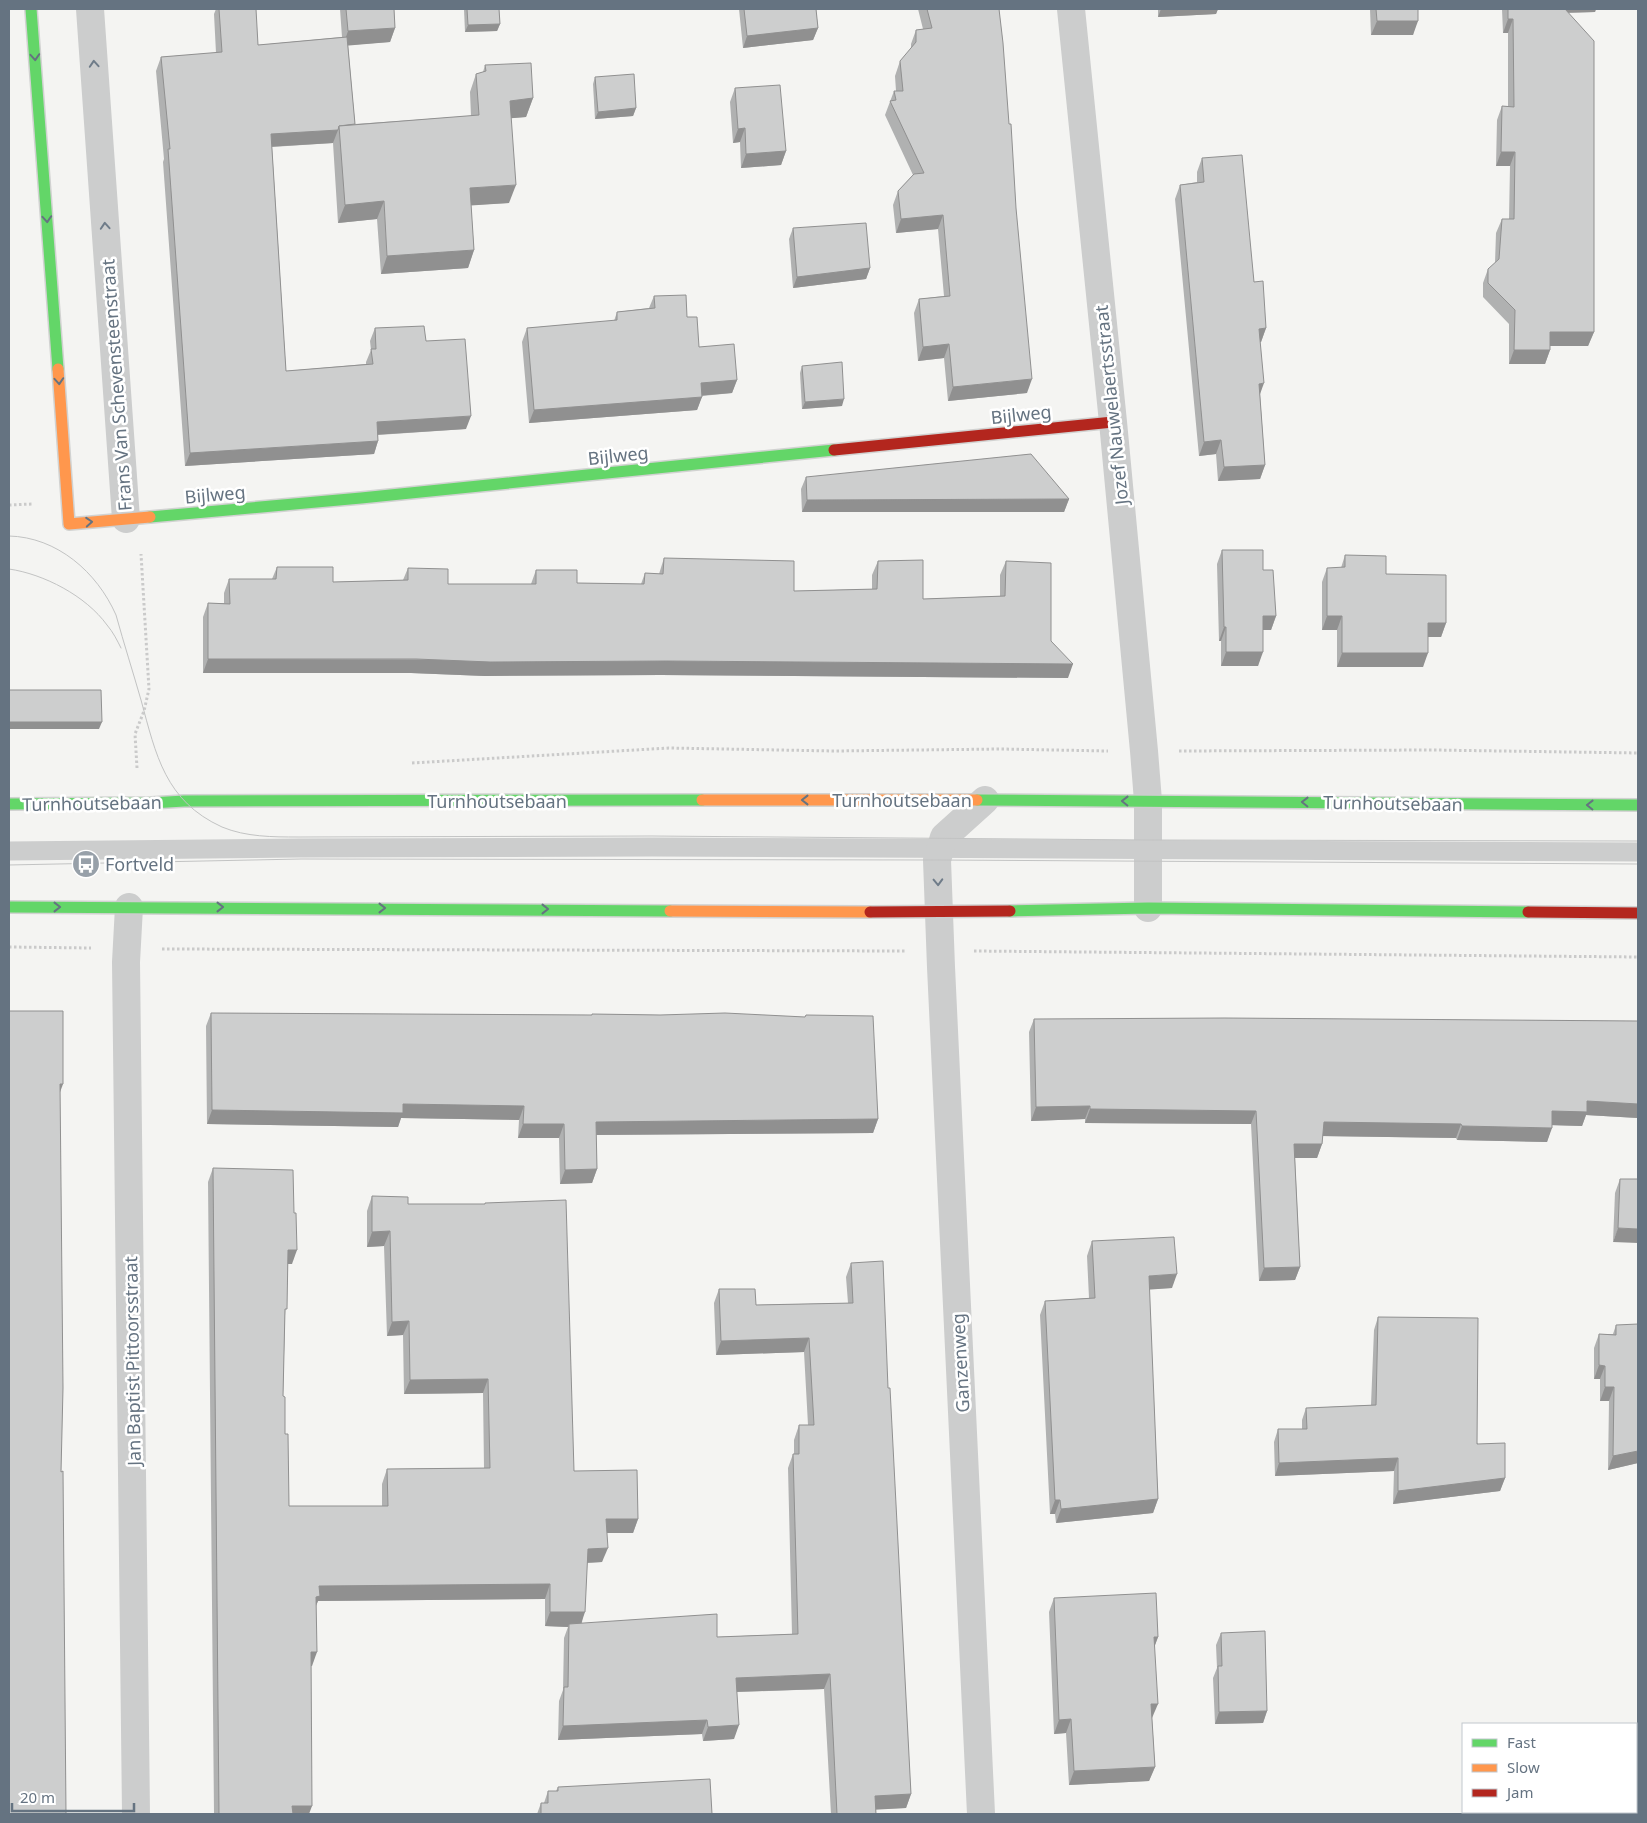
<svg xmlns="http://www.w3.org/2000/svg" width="1647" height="1823" font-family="'Noto Sans',sans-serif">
  <rect width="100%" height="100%" fill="#f4f4f2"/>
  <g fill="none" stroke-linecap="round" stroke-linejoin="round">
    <g stroke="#d1d2d1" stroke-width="14">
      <g id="fast">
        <polyline points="31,9 58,369"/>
        <polyline points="150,517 361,498 834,450"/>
        <polyline points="977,800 1638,805"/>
        <polyline points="9,804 151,803 184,801 702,800"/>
        <polyline points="9,907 670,911"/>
        <polyline points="1010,911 1148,908 1528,912"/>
      </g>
    </g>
    <g stroke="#d1d2d1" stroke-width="14">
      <g id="slow">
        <polyline points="58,369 69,524 150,517"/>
        <polyline points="702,800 977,800"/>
        <polyline points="670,911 870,912"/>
      </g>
    </g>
    <g stroke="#d1d2d1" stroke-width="14">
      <g id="jam">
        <polyline points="834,450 1113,422"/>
        <polyline points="870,912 1010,911"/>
        <polyline points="1528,912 1638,913"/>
      </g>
    </g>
    <g stroke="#cacaca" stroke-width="3" stroke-dasharray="2.5 2.5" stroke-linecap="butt">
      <polyline points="9,505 32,504"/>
      <polyline points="1179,751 1433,750 1638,753"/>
      <polyline points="412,763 669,748 834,751 1001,749 1108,751"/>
      <polyline points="137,768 135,734 144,711 149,689 141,554"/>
      <polyline points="9,947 91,948"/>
      <polyline points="162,949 906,951"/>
      <polyline points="974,951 1638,957"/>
    </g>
    <polyline stroke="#cccdcd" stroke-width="19" points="9,851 300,848 652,847 1638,852"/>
    <g stroke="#cccdcd" stroke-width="28">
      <polyline points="90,9 126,519"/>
      <polyline points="1071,9 1113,422 1144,751 1148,801 1148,908"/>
      <polyline points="129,907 126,962 136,1814"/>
      <polyline points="981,1814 941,967 937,860 944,837 985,800"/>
    </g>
    <use href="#fast" stroke="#63d668" stroke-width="11"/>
    <use href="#slow" stroke="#ff974d" stroke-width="11"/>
    <use href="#jam" stroke="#b3261e" stroke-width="11"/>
    <g stroke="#c2c3c3" stroke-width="1">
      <path d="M9,536C57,537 97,572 116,615C124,644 133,672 141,700C156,755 165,801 222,827C246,837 273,837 298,837L652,836L1148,840L1638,841"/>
      <path d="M9,569C44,574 86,596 107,625C113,632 117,640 121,648"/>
      <polyline points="9,865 301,859 937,860 1638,864"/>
    </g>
  </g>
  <g fill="#b0b1b1">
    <polygon points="216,9 219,9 258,45 342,37 340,9 394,9 395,28 390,42 348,45 355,124 471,116 470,92 476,74 483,72 485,65 533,98 526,117 511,118 509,203 471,205 474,250 468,268 381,274 377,219 338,223 333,143 272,147 286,371 366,364 366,362 371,350 370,341 375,328 426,341 466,429 378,435 378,441 374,454 185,466 163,162 164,159 156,71 161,57 216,53 214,14"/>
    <polygon points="464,9 499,9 500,24 497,31 465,32"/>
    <polygon points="739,9 816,9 818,28 813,40 743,48"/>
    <polygon points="918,9 999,9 1027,393 948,401 944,358 918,361 914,313 919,299 944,296 938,229 896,233 893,205 898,191 913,175 885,115 894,91 896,91 895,76 900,61 911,49 911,44 916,30 923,29"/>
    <polygon points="1158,9 1218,9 1216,14 1158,17"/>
    <polygon points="1370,9 1418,9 1413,35 1371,35"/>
    <polygon points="1502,9 1596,9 1595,12 1568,13 1594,332 1588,346 1550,346 1550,350 1545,364 1509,364 1509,324 1483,297 1483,283 1488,269 1495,263 1496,233 1502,219 1509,219 1510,166 1496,166 1497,120 1502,106 1508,106 1508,33 1503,33"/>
    <polygon points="595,77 636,108 633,116 595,119 593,84"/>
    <polygon points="735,88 786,151 781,165 741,168 740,142 733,143 730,102"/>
    <polygon points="1202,158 1254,282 1266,328 1261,342 1260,342 1260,395 1265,465 1260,479 1218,481 1216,454 1199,456 1175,199 1180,185 1197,182 1197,172"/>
    <polygon points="793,228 870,268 866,279 793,288 789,239"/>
    <polygon points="654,296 687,317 699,347 737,380 732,393 702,396 697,410 529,423 522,342 527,328 614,321 617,312 649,308"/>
    <polygon points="802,366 842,406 802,409 800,373"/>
    <polygon points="806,477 1069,499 1064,512 802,512 801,489"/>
    <polygon points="1222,550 1263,570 1276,616 1271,630 1263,630 1258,666 1221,666 1221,641 1219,641 1217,564"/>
    <polygon points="1345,555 1386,574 1446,623 1441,637 1428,637 1423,667 1337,667 1337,630 1322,630 1322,582 1327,568 1341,568"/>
    <polygon points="664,558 794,591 872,589 872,575 878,561 923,599 1000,596 1000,575 1006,561 1051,641 1068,678 661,675 485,676 411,673 203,673 203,617 208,603 224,603 224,593 229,579 272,579 277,567 333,582 403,580 408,568 448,584 531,584 536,570 577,583 641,584 645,573 659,574"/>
    <polygon points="211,1013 592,1015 592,1014 805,1017 806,1015 878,1119 873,1133 596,1135 597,1169 592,1183 560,1184 559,1138 518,1138 519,1120 401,1118 398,1127 207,1124 206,1026"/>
    <polygon points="1034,1019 1638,1021 1638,1118 1586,1115 1582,1126 1552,1125 1547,1142 1457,1140 1456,1138 1323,1136 1322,1144 1317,1158 1295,1158 1300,1267 1295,1280 1259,1281 1251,1124 1085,1123 1085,1119 1031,1121 1029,1032"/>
    <polygon points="213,1168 292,1264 288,1264 285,1316 283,1396 289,1506 382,1506 382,1484 387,1469 484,1468 483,1393 404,1394 403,1335 387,1336 384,1246 367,1247 367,1211 372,1196 408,1204 485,1204 485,1203 574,1471 638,1519 633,1533 607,1533 602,1562 587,1563 582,1623 717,1637 792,1634 788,1468 793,1454 794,1454 794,1440 799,1425 808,1425 804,1352 716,1355 714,1303 719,1289 756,1305 848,1303 846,1277 851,1263 888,1388 911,1794 906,1808 876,1809 876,1814 831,1814 824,1689 737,1692 734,1739 703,1741 702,1734 558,1740 559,1701 563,1690 564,1638 568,1627 545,1626 545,1599 318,1601 316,1605 312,1666 311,1666 309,1814 214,1814 208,1182"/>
    <polygon points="1620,1179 1638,1179 1613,1242 1615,1193"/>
    <polygon points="1092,1241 1172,1288 1149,1289 1158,1499 1153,1513 1056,1523 1055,1514 1050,1514 1040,1315 1045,1301 1089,1298 1087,1256"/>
    <polygon points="1378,1317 1505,1478 1500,1491 1393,1504 1394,1471 1275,1476 1274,1442 1278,1429 1302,1429 1302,1420 1306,1408 1371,1405 1374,1330"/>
    <polygon points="1616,1325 1638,1463 1608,1470 1609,1401 1600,1401 1600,1379 1594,1379 1594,1348 1599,1334 1613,1334"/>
    <polygon points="1054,1598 1158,1637 1154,1647 1152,1718 1155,1767 1149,1781 1069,1785 1066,1733 1054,1734 1049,1612"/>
    <polygon points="1221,1633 1267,1711 1263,1723 1215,1724 1213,1678 1217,1668 1216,1645"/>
    <polygon points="558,1787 712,1814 537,1814 541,1803 544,1803 548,1791 556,1791"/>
  </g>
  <g fill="#909090">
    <polygon points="1161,9 1218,9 1216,14 1158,17"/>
    <polygon points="1552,9 1596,9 1595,12 1551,13"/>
    <polygon points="1508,19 1513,19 1508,33 1503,33"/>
    <polygon points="1377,21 1418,21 1413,35 1371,35"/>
    <polygon points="500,24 497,31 465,32 468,25"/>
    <polygon points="395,28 390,42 343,46 348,31"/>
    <polygon points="818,28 813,40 743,48 747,36"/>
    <polygon points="533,98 526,117 503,119 510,101"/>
    <polygon points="636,108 633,116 595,119 598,112"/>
    <polygon points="745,128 740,142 733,143 738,129"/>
    <polygon points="338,130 333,143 266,147 271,134"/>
    <polygon points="786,151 781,165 741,168 746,154"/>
    <polygon points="1501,152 1515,152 1510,166 1496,166"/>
    <polygon points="516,185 509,203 463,206 470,188"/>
    <polygon points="384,201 377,219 338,223 345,205"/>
    <polygon points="943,215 938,229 896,233 901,219"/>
    <polygon points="474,250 468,268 381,274 387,256"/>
    <polygon points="870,268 866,279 793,288 797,277"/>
    <polygon points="1266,328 1261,342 1254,343 1259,329"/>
    <polygon points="1550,332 1594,332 1588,346 1545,346"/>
    <polygon points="949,344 944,358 918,361 923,347"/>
    <polygon points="1514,350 1550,350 1545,364 1509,364"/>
    <polygon points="1032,379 1027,393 948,401 953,387"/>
    <polygon points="737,380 732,393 696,396 701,383"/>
    <polygon points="1264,383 1259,397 1259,384"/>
    <polygon points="702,397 697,410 529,423 534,410"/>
    <polygon points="844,399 842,406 802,409 805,402"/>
    <polygon points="471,416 466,429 372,435 377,422"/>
    <polygon points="1221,440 1216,454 1199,456 1204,442"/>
    <polygon points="378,441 374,454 185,466 190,453"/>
    <polygon points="1265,465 1260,479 1218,481 1224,467"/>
    <polygon points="1069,499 1064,512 802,512 807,500"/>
    <polygon points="1263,616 1276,616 1271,630 1258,630"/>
    <polygon points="1327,616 1342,616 1337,630 1322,630"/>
    <polygon points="1428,623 1446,623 1441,637 1423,637"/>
    <polygon points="1224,627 1226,627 1221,641 1219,641"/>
    <polygon points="1226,652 1263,652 1258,666 1221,666"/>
    <polygon points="1342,653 1428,653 1423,667 1337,667"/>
    <polygon points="208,659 666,661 1073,664 1068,678 661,675 485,676 411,673 203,673"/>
    <polygon points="9,722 102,722 99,729 9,729"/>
    <polygon points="60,1084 63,1084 58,1098"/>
    <polygon points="1587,1101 1638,1104 1638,1118 1586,1115 1582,1126 1547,1125 1552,1111"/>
    <polygon points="403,1104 524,1106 519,1120 401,1118 398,1127 207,1124 212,1110"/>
    <polygon points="1090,1106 1085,1119 1031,1121 1036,1107"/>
    <polygon points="1090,1109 1256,1111 1251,1124 1085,1123"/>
    <polygon points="878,1119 873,1133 591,1135 596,1122"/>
    <polygon points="1324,1122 1461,1124 1456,1138 1319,1136"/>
    <polygon points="523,1124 564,1124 559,1138 518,1138"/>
    <polygon points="1462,1126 1552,1128 1547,1142 1457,1140"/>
    <polygon points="1294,1144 1322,1144 1317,1158 1289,1158"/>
    <polygon points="597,1169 592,1183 560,1184 565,1170"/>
    <polygon points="1618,1228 1638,1229 1638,1243 1613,1242"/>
    <polygon points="390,1231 384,1246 367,1247 372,1232"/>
    <polygon points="288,1250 297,1250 292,1264 283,1264"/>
    <polygon points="1300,1267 1295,1280 1259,1281 1264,1268"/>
    <polygon points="1177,1274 1172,1288 1144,1290 1149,1276"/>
    <polygon points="409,1321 403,1335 387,1336 392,1322"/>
    <polygon points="809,1338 804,1352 716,1355 721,1341"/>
    <polygon points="1599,1365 1605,1366 1600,1379 1594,1379"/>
    <polygon points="488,1379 483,1393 404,1394 410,1380"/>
    <polygon points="1605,1387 1614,1387 1609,1401 1600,1401"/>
    <polygon points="1638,1451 1638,1463 1608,1470 1613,1456"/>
    <polygon points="1398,1458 1394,1471 1275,1476 1279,1463"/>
    <polygon points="1505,1478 1500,1491 1393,1504 1398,1491"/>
    <polygon points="1158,1499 1153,1513 1056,1523 1061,1509"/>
    <polygon points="1055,1500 1060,1500 1055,1514 1050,1514"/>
    <polygon points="606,1519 638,1519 633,1533 601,1533"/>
    <polygon points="608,1548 602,1562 582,1563 588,1549"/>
    <polygon points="550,1584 545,1599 318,1601 314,1611 311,1611 319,1586"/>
    <polygon points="550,1612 585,1612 580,1627 569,1624 568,1627 545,1626"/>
    <polygon points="1154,1637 1158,1637 1153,1651"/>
    <polygon points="311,1652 317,1652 312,1666 306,1667"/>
    <polygon points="830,1674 824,1689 731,1692 736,1678"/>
    <polygon points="1151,1704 1158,1704 1152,1718 1146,1718"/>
    <polygon points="1267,1711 1263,1723 1215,1724 1219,1712"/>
    <polygon points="1071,1719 1066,1733 1054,1734 1059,1720"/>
    <polygon points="707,1720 702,1734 558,1740 563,1726"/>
    <polygon points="739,1725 734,1739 703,1741 708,1727"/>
    <polygon points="1155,1767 1149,1781 1069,1785 1074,1771"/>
    <polygon points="911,1794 906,1808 870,1810 875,1796"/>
    <polygon points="292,1806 312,1806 309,1814 289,1814"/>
  </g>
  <g fill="#cdcece" stroke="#909090">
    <polygon points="219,9 256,9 258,45 347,37 355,124 339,126 338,130 271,134 286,371 373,364 371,349 376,349 375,328 424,326 426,341 465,339 471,416 377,422 378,441 190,453 168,149 170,149 161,57 222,52"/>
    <polygon points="346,9 394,9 395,28 348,31"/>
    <polygon points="467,9 499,9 500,24 468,25"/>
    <polygon points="744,9 816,9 818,28 747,36"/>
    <polygon points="927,9 999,9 1003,43 1009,124 1011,124 1016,208 1032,379 953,387 949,344 923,347 919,299 950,296 943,215 901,219 898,191 914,174 924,173 890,101 896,100 894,91 903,91 900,61 916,42 916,30 932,28"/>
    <polygon points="1376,9 1418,9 1418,21 1377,21"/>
    <polygon points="1508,9 1565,9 1594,41 1594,332 1550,332 1550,350 1514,350 1515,310 1488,283 1488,269 1499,259 1502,219 1514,219 1515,152 1501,152 1502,106 1514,107 1513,19 1508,19"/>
    <polygon points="531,63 533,98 510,101 516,185 470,188 474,250 387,256 384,201 345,205 339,126 479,115 476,74 486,71 485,65"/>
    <polygon points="634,74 636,108 598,112 595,77"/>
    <polygon points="780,85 786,151 746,154 745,128 738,129 735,88"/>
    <polygon points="1242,155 1254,282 1263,281 1266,328 1259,329 1264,383 1259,384 1265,465 1224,467 1221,440 1204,442 1180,185 1204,182 1202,158"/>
    <polygon points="866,223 870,268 797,277 793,228"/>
    <polygon points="686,295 687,317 697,317 699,347 734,344 737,380 701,383 702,397 534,410 527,328 617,320 617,312 655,308 654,296"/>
    <polygon points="842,362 844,399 805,402 802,366"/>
    <polygon points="1031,454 1069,499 807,500 806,477"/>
    <polygon points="1222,550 1263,550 1263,570 1273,570 1276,616 1263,616 1263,652 1226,652 1226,627 1224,627"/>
    <polygon points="1345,555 1386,556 1386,574 1446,575 1446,623 1428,623 1428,653 1342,653 1342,616 1327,616 1327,568 1345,567"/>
    <polygon points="664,558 794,561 794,591 877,589 878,561 923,560 923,599 1005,596 1006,561 1051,563 1051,641 1073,664 666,661 490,662 416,659 208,659 208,603 230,604 229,579 276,579 277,567 333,567 333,582 408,580 408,568 448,569 448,584 536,584 536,570 577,570 577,583 644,584 645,573 663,574"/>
    <polygon points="9,690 101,690 102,722 9,722"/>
    <polygon points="9,1011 63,1011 63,1084 60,1084 63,1388 61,1472 63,1471 66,1814 9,1814"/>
    <polygon points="211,1013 592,1015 592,1014 660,1015 725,1013 805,1017 806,1015 873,1016 878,1119 596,1122 597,1169 565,1170 564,1124 523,1124 524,1106 403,1104 403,1113 212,1110"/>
    <polygon points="1224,1018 1638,1021 1638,1104 1587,1101 1587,1112 1552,1111 1552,1128 1462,1126 1461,1124 1324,1122 1322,1144 1294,1144 1300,1267 1264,1268 1256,1111 1090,1109 1090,1106 1036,1107 1034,1019"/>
    <polygon points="213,1168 293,1170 294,1213 296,1213 297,1250 288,1250 287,1309 285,1309 283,1396 285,1397 285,1434 288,1434 289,1506 388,1506 387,1469 490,1468 488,1379 410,1380 409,1321 392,1322 390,1231 372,1232 372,1196 408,1197 408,1204 485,1204 485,1203 566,1200 574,1471 637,1470 638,1519 606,1519 608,1548 588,1549 585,1612 550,1612 550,1584 319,1586 320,1596 316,1597 317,1652 311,1652 312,1806 292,1806 293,1814 219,1814"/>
    <polygon points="1620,1179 1638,1179 1638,1229 1618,1228"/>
    <polygon points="1174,1237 1177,1274 1149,1276 1158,1499 1061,1509 1060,1500 1055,1500 1045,1301 1095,1298 1092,1241"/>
    <polygon points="883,1261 888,1388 890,1388 911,1794 875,1796 876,1814 837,1814 830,1674 736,1678 739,1725 708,1727 707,1720 563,1726 564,1687 568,1687 569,1624 717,1614 717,1637 798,1634 793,1454 799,1454 799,1425 814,1425 809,1338 721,1341 719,1289 755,1289 756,1305 853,1303 851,1263"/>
    <polygon points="1378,1317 1478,1318 1477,1444 1505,1443 1505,1478 1398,1491 1398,1458 1279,1463 1278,1429 1307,1429 1306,1408 1376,1405"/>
    <polygon points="1638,1324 1638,1451 1613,1456 1614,1387 1605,1387 1605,1366 1599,1365 1599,1334 1616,1335 1616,1325"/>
    <polygon points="1156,1593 1158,1637 1154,1637 1158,1704 1151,1704 1155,1767 1074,1771 1071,1719 1059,1720 1054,1598"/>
    <polygon points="1265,1631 1267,1711 1219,1712 1218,1666 1222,1666 1221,1633"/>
    <polygon points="710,1779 712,1814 541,1814 541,1803 548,1803 548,1791 558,1791 558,1787"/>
  </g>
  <defs><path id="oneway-chevron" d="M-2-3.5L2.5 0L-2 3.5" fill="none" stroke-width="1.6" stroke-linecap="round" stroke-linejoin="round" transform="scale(1.25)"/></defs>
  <g stroke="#657381">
    <use href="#oneway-chevron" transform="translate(35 57) rotate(86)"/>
    <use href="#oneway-chevron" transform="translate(47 219) rotate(86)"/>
    <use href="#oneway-chevron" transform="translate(59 381) rotate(86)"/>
    <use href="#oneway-chevron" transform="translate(89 522) rotate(-4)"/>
    <use href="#oneway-chevron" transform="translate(805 800) rotate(180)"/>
    <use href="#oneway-chevron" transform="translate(1125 801) rotate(-179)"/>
    <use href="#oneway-chevron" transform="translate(1305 802) rotate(-179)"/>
    <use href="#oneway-chevron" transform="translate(1590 805) rotate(-179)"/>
    <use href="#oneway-chevron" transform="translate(57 907)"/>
    <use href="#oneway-chevron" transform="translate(220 907)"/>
    <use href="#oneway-chevron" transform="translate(382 908)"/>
    <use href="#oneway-chevron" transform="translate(545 909)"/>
  </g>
  <g stroke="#6f7c89">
    <use href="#oneway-chevron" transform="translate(94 64) rotate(-94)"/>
    <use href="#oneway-chevron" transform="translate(105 226) rotate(-94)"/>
    <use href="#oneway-chevron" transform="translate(938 882) rotate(88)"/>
  </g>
  <defs>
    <g id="bus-disc" transform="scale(1.4375)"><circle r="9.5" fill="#97a0a9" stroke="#fff"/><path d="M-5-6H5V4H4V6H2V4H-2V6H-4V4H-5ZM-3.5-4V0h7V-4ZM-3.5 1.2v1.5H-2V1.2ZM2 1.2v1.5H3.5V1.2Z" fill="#fff"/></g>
  </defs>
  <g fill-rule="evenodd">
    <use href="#bus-disc" x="86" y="864"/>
  </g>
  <g text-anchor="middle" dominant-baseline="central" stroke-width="5" stroke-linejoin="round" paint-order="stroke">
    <g font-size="18" fill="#657381" stroke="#fff">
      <text transform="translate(116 385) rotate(-94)">Frans Van Schevensteenstraat</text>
      <text transform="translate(1111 405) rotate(-96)">Jozef Nauwelaertsstraat</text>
      <text transform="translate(1021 414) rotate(-6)">Bijlweg</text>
      <text transform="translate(618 455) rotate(-6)">Bijlweg</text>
      <text transform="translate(215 494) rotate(-5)">Bijlweg</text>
      <text x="902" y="800">Turnhoutsebaan</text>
      <text x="497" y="801">Turnhoutsebaan</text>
      <text transform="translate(92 803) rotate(-1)">Turnhoutsebaan</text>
      <text transform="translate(1393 803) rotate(1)">Turnhoutsebaan</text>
      <text transform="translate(132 1361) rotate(-91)">Jan Baptist Pittoorsstraat</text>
      <text transform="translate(960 1363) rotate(-93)">Ganzenweg</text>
    </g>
    <g font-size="18" fill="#657381" stroke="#fff" text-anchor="start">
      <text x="105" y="864">Fortveld</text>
    </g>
  </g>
  <rect width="1647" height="1823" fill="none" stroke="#657381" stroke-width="20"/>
  <rect x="1462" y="1723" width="175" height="90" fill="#ffffff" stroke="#c1c7cd"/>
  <rect x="1472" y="1739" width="25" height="8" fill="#63d668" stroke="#c1c7cd"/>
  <text x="1507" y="1748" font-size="15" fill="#657381">Fast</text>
  <rect x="1472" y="1764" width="25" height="8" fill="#ff974d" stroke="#c1c7cd"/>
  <text x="1507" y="1773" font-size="15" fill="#657381">Slow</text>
  <rect x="1472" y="1789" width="25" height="8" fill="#b3261e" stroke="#c1c7cd"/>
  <text x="1507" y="1798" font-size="15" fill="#657381">Jam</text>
  <path d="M12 1803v8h122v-8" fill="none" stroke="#657381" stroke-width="2.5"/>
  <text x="20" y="1803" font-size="15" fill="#657381" stroke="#ffffff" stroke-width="4" paint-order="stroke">20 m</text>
</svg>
